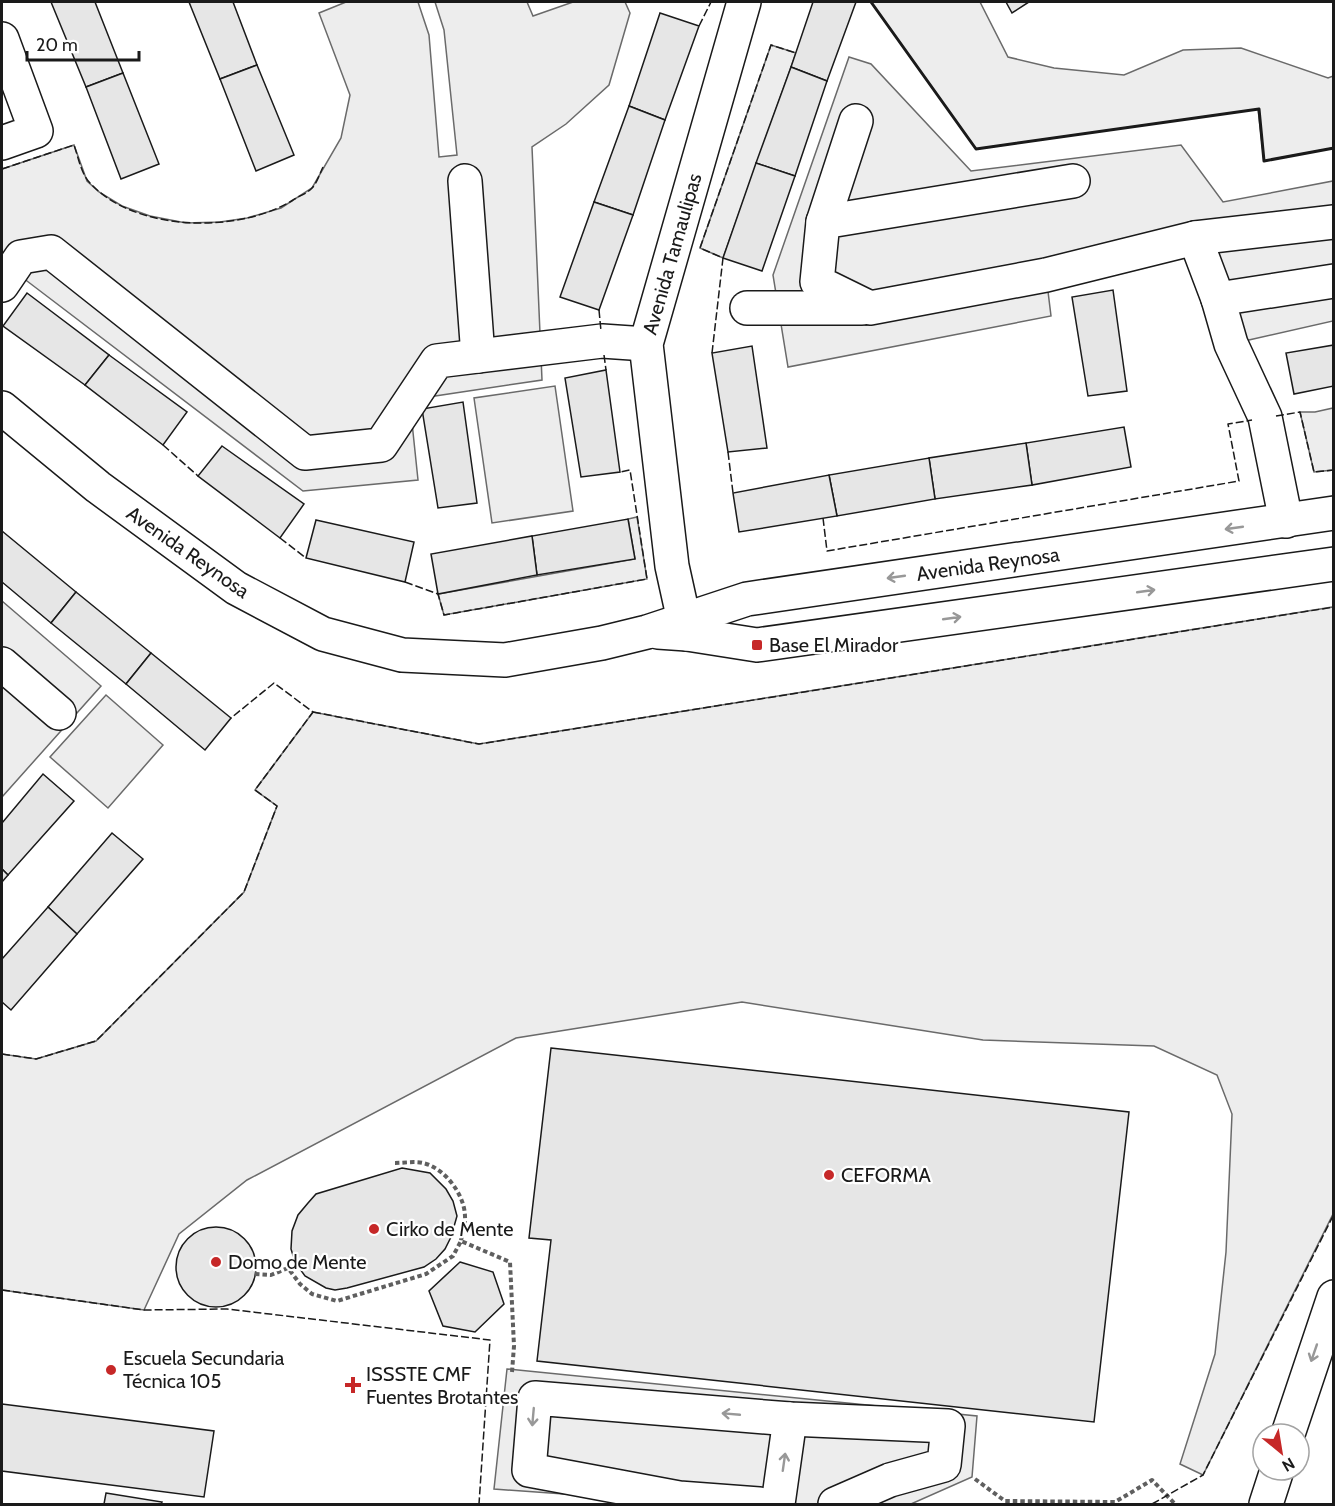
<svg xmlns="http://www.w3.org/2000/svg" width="1335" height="1506" font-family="Cabin,sans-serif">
  <rect width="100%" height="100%" fill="#fff"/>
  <g fill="#ededed" stroke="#6a6a6a" stroke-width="1.5">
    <polygon points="346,2 418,2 429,35 439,157 457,155 444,30 435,2 527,2 533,16 573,2 625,2 630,13 609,85 566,124 532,147 542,380 422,398 411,413 418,480 303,491 2,262 2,169 74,145 87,181 99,192 122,206 150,216 186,223 220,222 247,218 281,208 312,188 341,138 350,95 319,13"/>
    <polygon points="871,2 980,2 1008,57 1054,68 1124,75 1183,50 1241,48 1328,78 1333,76 1333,148 1264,161 1258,109 976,149"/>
    <polygon points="771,45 796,53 723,258 700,248"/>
    <polygon points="849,57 871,64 971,171 1181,145 1223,202 1333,181 1333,321 1231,344 1195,238 1046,275 1051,316 788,367 773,275"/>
    <polygon points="555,386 573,511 492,523 474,398"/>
    <polygon points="1333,408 1333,470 1314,472 1300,412 1315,412"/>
    <polygon points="637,517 647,579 444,615 438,594 635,559 628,519"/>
    <polygon points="2,601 101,686 2,797"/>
    <polygon points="1333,607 1333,1214 1203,1475 1180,1464 1215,1354 1226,1252 1232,1114 1217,1075 1154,1046 983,1040 742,1002 516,1038 247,1180 179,1234 144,1310 2,1290 2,1054 36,1059 96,1041 244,892 277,806 255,790 313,712 479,744"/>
    <polygon points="106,695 163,745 108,808 50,757"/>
    <polygon points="507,1369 977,1416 972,1477 911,1504 648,1504 648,1500 494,1489"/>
  </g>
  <g fill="#e6e6e6" stroke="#1a1a1a" stroke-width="1.5">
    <polygon points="51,2 95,2 123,73 86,87"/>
    <polygon points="189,2 233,2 257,65 220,79"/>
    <polygon points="813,2 856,2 827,81 791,67"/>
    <polygon points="1006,2 1029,2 1012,13"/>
    <polygon points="660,13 699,26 665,120 629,106"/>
    <polygon points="257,65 294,155 256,171 220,79"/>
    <polygon points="791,67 827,81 795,176 756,163"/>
    <polygon points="123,73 159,164 121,179 86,87"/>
    <polygon points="629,106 665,120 633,215 594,202"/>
    <polygon points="756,163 795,176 762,271 723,258"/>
    <polygon points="594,202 633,215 599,310 560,297"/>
    <polygon points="1113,290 1127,391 1088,396 1072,297"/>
    <polygon points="27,293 109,355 85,385 3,326"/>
    <polygon points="1334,345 1334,386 1294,394 1286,353"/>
    <polygon points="752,346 767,448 728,452 712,353"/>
    <polygon points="109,355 187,412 163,445 85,385"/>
    <polygon points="606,370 620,472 581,477 565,378"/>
    <polygon points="463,402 477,503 438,508 422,409"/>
    <polygon points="1124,427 1131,467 1032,485 1026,443"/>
    <polygon points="1026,443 1032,485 935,499 929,458"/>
    <polygon points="222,446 304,504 280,538 198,476"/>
    <polygon points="929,458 935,499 837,516 829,475"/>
    <polygon points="829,475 837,516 739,532 733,493"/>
    <polygon points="628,519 635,559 537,575 532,536"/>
    <polygon points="316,520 414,542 405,582 306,558"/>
    <polygon points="2,531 76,592 51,623 2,582"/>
    <polygon points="532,536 537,575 438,594 431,554"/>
    <polygon points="76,592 151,653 126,684 51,623"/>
    <polygon points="151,653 231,718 205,750 126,684"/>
    <polygon points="43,774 74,801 8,875 2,869 2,823"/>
    <polygon points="112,833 143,859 77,934 48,907"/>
    <polygon points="2,869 8,875 2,882"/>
    <polygon points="48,907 77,934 11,1010 2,1002 2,959"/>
    <polygon points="551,1048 1129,1112 1094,1422 537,1361 551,1240 529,1238"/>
    <polygon points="402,1168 430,1173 446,1189 453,1201 457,1216 451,1237 445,1249 436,1259 424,1267 347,1288 335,1290 326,1288 305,1276 295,1262 291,1249 292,1231 298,1215 308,1203 316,1194"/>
    <circle cx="216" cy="1267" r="40"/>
    <polygon points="460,1262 493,1272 504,1304 475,1332 443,1326 429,1291"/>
    <polygon points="2,1404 214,1431 204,1497 2,1471"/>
    <polygon points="106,1493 162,1502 161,1504 104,1504"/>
  </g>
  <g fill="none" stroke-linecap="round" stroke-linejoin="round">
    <g stroke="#1a1a1a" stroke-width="36">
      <g id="minor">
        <polyline points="2,39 36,131 2,143"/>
        <polyline points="465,181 478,356"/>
        <polyline points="1073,181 823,222 817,282 870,308 1046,275 1195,238 1334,222"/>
        <polyline points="823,222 856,121"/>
        <polyline points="1195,238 1218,299"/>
        <polyline points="2,285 21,257 51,252 305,453 381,445 437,361 602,341 646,344"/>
        <polyline points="747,308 862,308"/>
        <polyline points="2,408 98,487 236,588 323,634 402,655 505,660 602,643 647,632 747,599 1334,513"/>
        <polyline points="1286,521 1265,417 1231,344 1218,299 1334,281"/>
        <polyline points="658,632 687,634 757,645 1334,564"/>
        <polyline points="687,634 672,566 646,344 744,2"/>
        <polyline points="2,664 59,713"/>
        <polyline points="1288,1434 1334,1297"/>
        <polyline points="759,1504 679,1498 529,1470 535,1398 790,1419 948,1426 944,1465 890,1480 835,1504"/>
        <polyline points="778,1504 790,1419"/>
        <polyline points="1266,1504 1277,1470"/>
      </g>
    </g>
    <g stroke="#5f5f5f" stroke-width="4" stroke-dasharray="4.5 3" stroke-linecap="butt">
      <path d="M395,1163C404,1163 414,1161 423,1163C445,1168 465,1195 465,1217C466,1224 462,1233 461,1241"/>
      <polyline points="255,1274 271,1275 288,1268 300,1284 312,1294 337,1301 426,1274 453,1256 461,1241 510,1262 514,1346 512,1372"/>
      <polyline points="975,1479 1005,1501 1115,1502 1152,1480 1175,1504"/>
    </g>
    <use href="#minor" stroke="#fff" stroke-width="33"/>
    <g stroke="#1a1a1a" stroke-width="1.5" stroke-dasharray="8 3" stroke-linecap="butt">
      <polyline points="699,26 711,2"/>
      <path d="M2,169L74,145C78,156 81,174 90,183C135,232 239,234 293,200C299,196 308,193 312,188C317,183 320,173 323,167"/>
      <polyline points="599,310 601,331"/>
      <polyline points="712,353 723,258 700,248 771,45 796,53"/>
      <polyline points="604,355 606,370"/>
      <polyline points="1276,416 1300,412 1314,472 1334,470"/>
      <polyline points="163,445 198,476"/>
      <polyline points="728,452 733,493"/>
      <polyline points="823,518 827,551 1239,481 1228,424 1252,420"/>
      <polyline points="280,538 306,558"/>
      <polyline points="405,582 438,594 444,615 647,579 630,470 620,472"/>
      <polyline points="313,712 479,744 1334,607"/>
      <polyline points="2,1054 36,1059 96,1041 244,892 277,806 255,790 313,712 274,683 231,718"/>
      <polyline points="2,1290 144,1310 227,1309 490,1340 479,1504"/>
      <polyline points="1152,1504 1203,1475 1334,1214"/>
    </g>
    <polyline stroke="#1a1a1a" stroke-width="3" points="871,2 976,149 1259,109 1264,161 1334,148"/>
  </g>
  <defs><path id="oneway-shaft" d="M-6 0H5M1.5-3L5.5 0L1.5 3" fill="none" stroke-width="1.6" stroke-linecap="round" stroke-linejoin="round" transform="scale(1.5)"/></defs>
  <g stroke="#989898">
    <use href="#oneway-shaft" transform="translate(1234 528) rotate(172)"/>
    <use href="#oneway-shaft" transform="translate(896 577) rotate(172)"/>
    <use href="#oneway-shaft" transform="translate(1146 591) rotate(-8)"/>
    <use href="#oneway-shaft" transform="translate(952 618) rotate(-8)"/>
    <use href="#oneway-shaft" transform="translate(1314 1353) rotate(109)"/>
    <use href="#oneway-shaft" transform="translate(731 1414) rotate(-175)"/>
    <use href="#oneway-shaft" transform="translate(533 1417) rotate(95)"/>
    <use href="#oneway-shaft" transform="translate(784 1462) rotate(-82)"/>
  </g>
  <g fill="#c62828" stroke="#fff" stroke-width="2">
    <rect x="751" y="639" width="12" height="12" rx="3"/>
    <circle cx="829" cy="1175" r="6"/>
    <circle cx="374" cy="1229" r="6"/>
    <circle cx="216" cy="1262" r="6"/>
    <circle cx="111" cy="1370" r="6"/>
    <path d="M350 1376h6v6h6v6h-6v6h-6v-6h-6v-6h6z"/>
  </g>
  <g text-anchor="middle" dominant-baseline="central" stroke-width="4.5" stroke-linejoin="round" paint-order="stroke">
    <g font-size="20" fill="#1a1a1a" stroke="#fff">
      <text transform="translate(672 254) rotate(-74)">Avenida Tamaulipas</text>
      <text transform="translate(188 552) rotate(35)">Avenida Reynosa</text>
      <text transform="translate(988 564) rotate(-8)">Avenida Reynosa</text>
    </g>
    <g font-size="20" fill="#1a1a1a" stroke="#fff" text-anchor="start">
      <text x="769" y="645">Base El Mirador</text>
      <text x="841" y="1175">CEFORMA</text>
      <text x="386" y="1229">Cirko de Mente</text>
      <text x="228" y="1262">Domo de Mente</text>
      <text x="123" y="1358">Escuela Secundaria<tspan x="123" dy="23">Técnica 105</tspan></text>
      <text x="366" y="1374">ISSSTE CMF<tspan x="366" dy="23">Fuentes Brotantes</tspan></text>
    </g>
  </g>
  <rect width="1335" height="1506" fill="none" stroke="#1a1a1a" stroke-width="6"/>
  <g transform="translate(1281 1452) rotate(150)"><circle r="28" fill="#ffffff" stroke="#a3a3a3" stroke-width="1.5"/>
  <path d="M0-4.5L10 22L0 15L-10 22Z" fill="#c62828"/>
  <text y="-9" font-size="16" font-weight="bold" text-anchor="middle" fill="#1a1a1a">N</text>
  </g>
  <path d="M27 51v9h112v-9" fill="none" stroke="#1a1a1a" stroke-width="3"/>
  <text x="36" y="51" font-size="18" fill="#1a1a1a" stroke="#ffffff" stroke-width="4.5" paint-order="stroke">20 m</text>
</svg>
